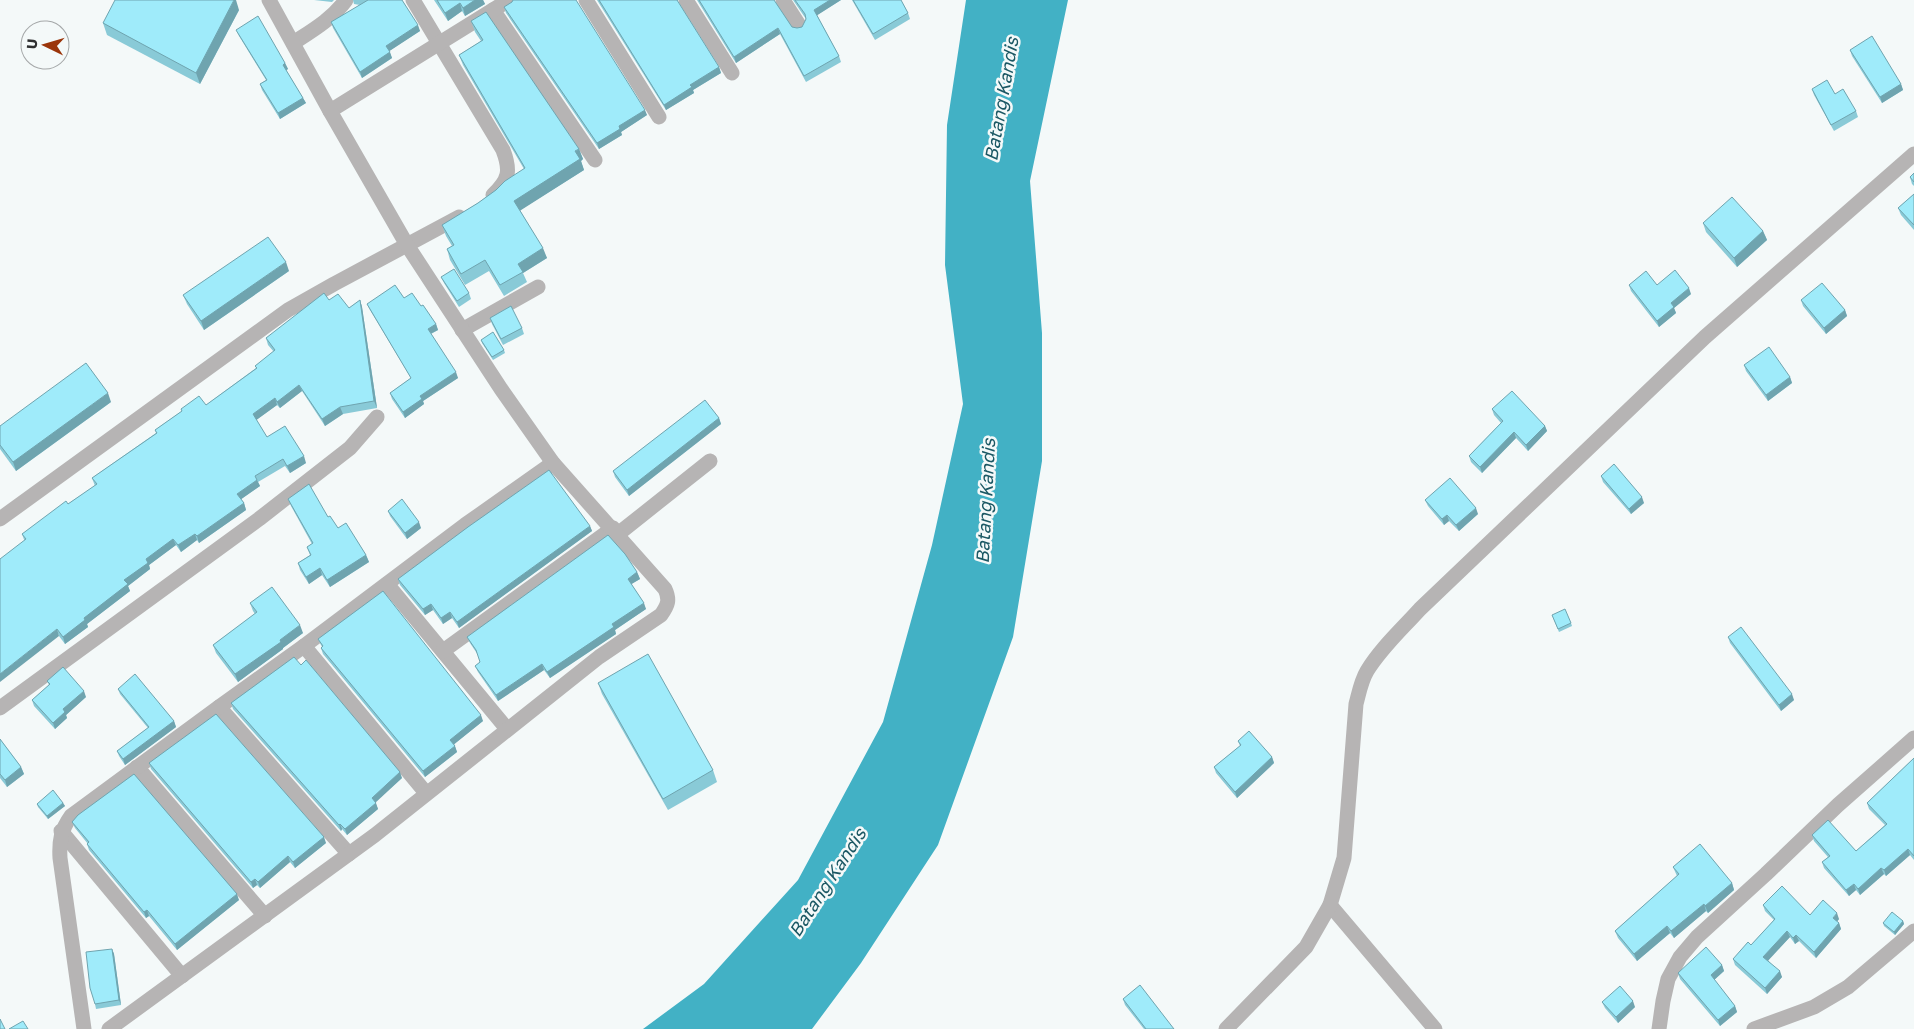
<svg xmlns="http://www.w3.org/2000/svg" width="1914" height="1029" font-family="'Golos Text',sans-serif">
  <rect width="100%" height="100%" fill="#f4f9f9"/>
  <polygon fill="#42b1c5" points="966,0 1068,0 1030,181 1042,333 1042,461 1013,637 938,845 861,963 812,1029 643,1029 704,984 798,880 883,722 932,545 963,404 945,265 947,125"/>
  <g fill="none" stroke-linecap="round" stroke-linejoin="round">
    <g stroke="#b6b4b4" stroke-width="15">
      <path d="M413,0L503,150C511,171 509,180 493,195"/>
      <polyline points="586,0 659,117"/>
      <polyline points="686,0 732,73"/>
      <polyline points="783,0 799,25"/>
      <polyline points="493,10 595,160"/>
      <path d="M293,43C313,30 332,19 346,0"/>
      <polyline points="330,111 509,0"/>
      <polyline points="462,330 538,287"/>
      <polyline points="0,519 288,310 334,284 459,217"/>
      <polyline points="618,534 710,461"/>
      <polyline points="387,584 507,729"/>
      <polyline points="304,646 426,793"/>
      <polyline points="443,651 613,528"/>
      <polyline points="219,707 349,854"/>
      <polyline points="0,708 259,519 350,448 377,417"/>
      <polyline points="137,767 265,916"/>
      <polyline points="61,831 182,976"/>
      <polyline points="1330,905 1435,1029"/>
      <path d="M84,1029L60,858C59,841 61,830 71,816L219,707L304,646L465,525L553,463"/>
      <path d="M109,1029L375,835L599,657L661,615C668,605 670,600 665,589L553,463L501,389L407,245L330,111L269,0"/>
      <path d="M1226,1029L1306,947L1330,905L1344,858L1356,704C1359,693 1361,681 1367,671C1381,648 1402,629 1420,609L1705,337L1914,154"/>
      <polyline points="1659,1029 1663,1001 1668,979 1680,957 1697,937 1766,874 1838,805 1914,738"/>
      <polyline points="1754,1029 1814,1007 1848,987 1914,931"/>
    </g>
  </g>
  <g fill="#89cad7">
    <polygon points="314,0 334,0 332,2"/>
    <polygon points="353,0 402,0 420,31 389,51 392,58 362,78 333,28 331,22 360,5 354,4"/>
    <polygon points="434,0 483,0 485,4 465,16 462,11 448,21"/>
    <polygon points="597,0 678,0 678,2 719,67 721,73 693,90 694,93 666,110"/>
    <polygon points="697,0 774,0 792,27 797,28 802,27 806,19 793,0 841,0 817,15 839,56 841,62 806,82 780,34 736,63"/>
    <polygon points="852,0 901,0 908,13 910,19 875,40"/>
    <polygon points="504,7 647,115 621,132 622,135 599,149 506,13"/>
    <polygon points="239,10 200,84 107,35 103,23"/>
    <polygon points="471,21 579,149 583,159 581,161 584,170 520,210 547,258 523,273 527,282 504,296 489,271 465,285 450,260 447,249 452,246 446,236 442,225 478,203 524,169 463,65 459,55 481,41 475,32"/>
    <polygon points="236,30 285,63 288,69 286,70 306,103 280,119 262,90 260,84 266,80 239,36"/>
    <polygon points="1850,50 1901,84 1903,90 1882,103 1852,56"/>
    <polygon points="1812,89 1835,94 1856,111 1858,117 1834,131 1814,95"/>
    <polygon points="1914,173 1914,186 1912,184 1910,177"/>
    <polygon points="1914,194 1914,230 1901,215 1898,208"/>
    <polygon points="1703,223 1763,231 1767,240 1737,267 1706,232"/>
    <polygon points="289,271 204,330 187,304 183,295"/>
    <polygon points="441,277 469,293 471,299 459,307 444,283"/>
    <polygon points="1629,285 1691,294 1674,308 1676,313 1659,327 1631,291"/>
    <polygon points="404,298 436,324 438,330 431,334 458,378 423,401 424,404 405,418 392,399 390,393 411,378 370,310 367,304"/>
    <polygon points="329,300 349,308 360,300 362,307 377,408 343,414 325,426 302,391 280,408 277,405 256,420 267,437 306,463 290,473 285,466 258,482 260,486 241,499 244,503 246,510 199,543 197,540 181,552 176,545 149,565 150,569 128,586 130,591 87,624 88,627 65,644 59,636 22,534 95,486 92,478 156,433 155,430 182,411 181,409 206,405 256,368 255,366 274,352 268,345 266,338"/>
    <polygon points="1801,300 1845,310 1847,316 1826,334 1803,306"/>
    <polygon points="490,318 522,328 524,334 503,345 492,324"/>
    <polygon points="481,340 504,350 505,353 493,360 482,343"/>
    <polygon points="1744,365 1790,377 1792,383 1768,401 1746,371"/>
    <polygon points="111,402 16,471 0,449 0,426"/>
    <polygon points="1492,409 1545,426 1547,431 1528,451 1516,438 1482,473 1471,462 1469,456 1501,423 1494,415"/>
    <polygon points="719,418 721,424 629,496 615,477 613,471"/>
    <polygon points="1601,476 1644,503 1631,514 1603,482"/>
    <polygon points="288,499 328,517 338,528 366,555 369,562 330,587 322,575 309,584 300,570 298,563 310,555 307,547 312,544 291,506"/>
    <polygon points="1425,500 1478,514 1459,531 1449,521 1444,525 1428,506"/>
    <polygon points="388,511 421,528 407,539 390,516"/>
    <polygon points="590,526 592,531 459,628 452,618 443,624 433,610 425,615 400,585 398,579"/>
    <polygon points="637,572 640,579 631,584 646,609 615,630 616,634 550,678 544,670 498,701 478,672 475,666 480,662 478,655 470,643 467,637"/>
    <polygon points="250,603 303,633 283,648 283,649 238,682 216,653 213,645 255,614 253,611"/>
    <polygon points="1552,615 1571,623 1572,626 1559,632"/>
    <polygon points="1728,637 1794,700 1781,711 1730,643"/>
    <polygon points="318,639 483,721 454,744 457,752 425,777 323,654 321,648 322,647"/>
    <polygon points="47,681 86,697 66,715 67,718 55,729 34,706 32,700 49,685"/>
    <polygon points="598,683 713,770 717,782 668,810 602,694"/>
    <polygon points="118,689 174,721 176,727 125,765 119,756 117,751 148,728 120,694"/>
    <polygon points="231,703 402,778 375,802 378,809 347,835 342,829 341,831 233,709"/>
    <polygon points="0,739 21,767 24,774 7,787 0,778"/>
    <polygon points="1238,741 1272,757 1274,763 1237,798 1216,773 1214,767 1240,746"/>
    <polygon points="1914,758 1914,860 1910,855 1886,876 1884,874 1860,895 1856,890 1849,896 1824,868 1822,862 1828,857 1814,841 1812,835 1856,851 1885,825 1869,809 1867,803"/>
    <polygon points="149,763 326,843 295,868 290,862 260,888 257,885 253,888 151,769"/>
    <polygon points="63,803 65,806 48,819 38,807 37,804"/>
    <polygon points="72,822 239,900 177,950 149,916 146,918 89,850 87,844 88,844 75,828"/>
    <polygon points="1673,867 1732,883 1734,890 1708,913 1706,911 1674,938 1670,933 1637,961 1618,938 1615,931 1677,876"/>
    <polygon points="1763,905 1810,915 1839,919 1837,922 1839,923 1841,929 1816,958 1799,941 1795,944 1790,937 1768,960 1782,977 1767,994 1735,965 1733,959 1751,945 1774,920 1765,911"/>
    <polygon points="1903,921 1904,924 1895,935 1884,926 1883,923"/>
    <polygon points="112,949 114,954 121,1005 96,1009 95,1004"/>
    <polygon points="1722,965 1724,971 1714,980 1735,1006 1737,1012 1720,1026 1680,979 1678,973"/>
    <polygon points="1123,999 1174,1029 1144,1029 1125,1005"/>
    <polygon points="1602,1002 1635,1007 1618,1023 1605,1008"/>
  </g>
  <g fill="#6fa4af">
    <polygon points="234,0 236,0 239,10 200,84 196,73"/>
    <polygon points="475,0 483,0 485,4 465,16 463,8"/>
    <polygon points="830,0 841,0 816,16 814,10"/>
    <polygon points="460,3 462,11 448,21 445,13"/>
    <polygon points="418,25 420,31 388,52 386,46"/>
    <polygon points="778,28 780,34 736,63 734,57"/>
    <polygon points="390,52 392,58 362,78 360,72"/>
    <polygon points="285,63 288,69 285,71 283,65"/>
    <polygon points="719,67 721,73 693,90 694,93 666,110 664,105 690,85"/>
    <polygon points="1901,84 1903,90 1882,103 1880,97"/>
    <polygon points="303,98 306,103 280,119 278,113"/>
    <polygon points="645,110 647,115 621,132 622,135 599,149 597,143 619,126"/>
    <polygon points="579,149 583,159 581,161 584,170 518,212 514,201"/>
    <polygon points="1763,231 1767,240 1737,267 1734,258"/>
    <polygon points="543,248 547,258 523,273 518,264"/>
    <polygon points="286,262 289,271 204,330 201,321"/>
    <polygon points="1689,288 1691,294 1674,308 1676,313 1659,327 1657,321 1671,303"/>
    <polygon points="360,300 362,307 377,408 374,401"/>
    <polygon points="1845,310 1847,316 1826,334 1824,328"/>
    <polygon points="436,324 438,330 430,334 428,329"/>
    <polygon points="456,372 458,378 423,401 424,404 405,418 403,412 420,396"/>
    <polygon points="1790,377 1792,383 1768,401 1766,395"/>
    <polygon points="299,385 302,391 280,408 277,402"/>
    <polygon points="108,393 111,402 16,471 13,462"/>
    <polygon points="275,398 277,405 255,421 253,414"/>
    <polygon points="340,407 343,414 325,426 322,419"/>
    <polygon points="719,418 721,424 629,496 627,490"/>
    <polygon points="1545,426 1547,431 1528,451 1526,445"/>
    <polygon points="1514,432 1516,438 1482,473 1480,467"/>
    <polygon points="304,456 306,463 290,473 287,466"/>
    <polygon points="257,480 260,486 240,500 237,494"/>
    <polygon points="1642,497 1644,503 1631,514 1629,509"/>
    <polygon points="244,503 246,510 199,543 197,536"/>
    <polygon points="1476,508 1478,514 1459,531 1456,525"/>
    <polygon points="1447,515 1449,521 1444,525 1442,519"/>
    <polygon points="419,522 421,528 407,539 405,533"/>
    <polygon points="590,526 592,531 459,628 457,622"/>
    <polygon points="195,534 197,540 181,552 178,545"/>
    <polygon points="173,539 176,545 149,565 150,569 128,586 130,591 87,624 88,627 65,644 63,637 146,559"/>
    <polygon points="366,555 369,562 330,587 327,580"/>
    <polygon points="320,568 322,575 309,584 306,577"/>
    <polygon points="637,572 640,579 630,585 628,579"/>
    <polygon points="644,603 646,609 615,630 616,634 550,678 547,672 612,624"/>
    <polygon points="431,604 433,610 425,615 423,609"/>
    <polygon points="450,612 452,618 443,624 441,618"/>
    <polygon points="300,625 303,633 283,648 283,649 238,682 235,674"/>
    <polygon points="57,629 59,636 0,682 0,674"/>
    <polygon points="542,664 544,670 498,701 496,695"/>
    <polygon points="84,691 86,697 66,715 67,718 55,729 53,723 63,709"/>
    <polygon points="1792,694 1794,700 1781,711 1779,705"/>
    <polygon points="481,715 483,721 452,746 450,740"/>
    <polygon points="174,721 176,727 125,765 123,759"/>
    <polygon points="455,746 457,752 425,777 423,771"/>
    <polygon points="1272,757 1274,763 1237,798 1235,792"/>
    <polygon points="21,767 24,774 7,787 5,780"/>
    <polygon points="400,772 402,778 374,804 372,798"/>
    <polygon points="63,803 65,806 48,819 47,816"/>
    <polygon points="376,803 378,809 347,835 345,829"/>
    <polygon points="340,824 342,829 341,831 339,825"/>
    <polygon points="324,837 326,843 295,868 293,862"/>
    <polygon points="1908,849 1910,855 1886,876 1884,870"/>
    <polygon points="288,856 290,862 260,888 258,882"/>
    <polygon points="1881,868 1884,874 1860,895 1858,889"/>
    <polygon points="255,879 257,885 253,888 251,882"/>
    <polygon points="1732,883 1734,890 1708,913 1705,906"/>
    <polygon points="1854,884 1856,890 1849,896 1846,890"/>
    <polygon points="237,894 239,900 177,950 175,944"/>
    <polygon points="1704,904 1706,911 1674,938 1671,931"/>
    <polygon points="147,910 149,916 146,918 144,912"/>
    <polygon points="1837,913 1839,919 1835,924 1833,918"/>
    <polygon points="1903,921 1904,924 1895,935 1894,932"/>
    <polygon points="1839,923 1841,929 1816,958 1814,952"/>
    <polygon points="1667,926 1670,933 1637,961 1634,954"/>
    <polygon points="1787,931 1790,937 1766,963 1763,957"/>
    <polygon points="1796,935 1799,941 1795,944 1793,938"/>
    <polygon points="112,949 114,954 121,1005 119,1000"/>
    <polygon points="1722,965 1724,971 1713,981 1711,975"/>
    <polygon points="1780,971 1782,977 1767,994 1765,988"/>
    <polygon points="1633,1001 1635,1007 1618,1023 1616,1017"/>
    <polygon points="1735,1006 1737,1012 1720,1026 1718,1020"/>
  </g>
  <g fill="#9febfa" stroke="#6fa4af">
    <polygon points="115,0 234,0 196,73 103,23"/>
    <polygon points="368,0 402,0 418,25 386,46 390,52 360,72 331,22"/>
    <polygon points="437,0 475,0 463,8 460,3 445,13"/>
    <polygon points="513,0 576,0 645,110 619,126 620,129 597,143 504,7 512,2"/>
    <polygon points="599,0 677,0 719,67 690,85 692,87 664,105"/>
    <polygon points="699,0 774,0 792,27 797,28 802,27 806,19 805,14 795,0 830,0 814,10 839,56 804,76 778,28 734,57"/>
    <polygon points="853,0 901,0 908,13 873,34"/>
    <polygon points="486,12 579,149 575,151 580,159 514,201 543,248 518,264 523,272 500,285 485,260 461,274 447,249 454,245 442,225 478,203 496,190 505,181 525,168 459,55 483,40 471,21"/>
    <polygon points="258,16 285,63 283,65 303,98 278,113 260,84 267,80 236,30"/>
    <polygon points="1872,36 1901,84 1880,97 1850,50"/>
    <polygon points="1827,80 1835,94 1843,89 1856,111 1831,125 1812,89"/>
    <polygon points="1914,173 1914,182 1910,177"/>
    <polygon points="1914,194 1914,225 1898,208"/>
    <polygon points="1732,197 1763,231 1734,258 1703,223"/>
    <polygon points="268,237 286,262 201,321 183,295"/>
    <polygon points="454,269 469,293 457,301 441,277"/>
    <polygon points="1675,270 1689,288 1671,303 1674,307 1657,321 1629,285 1646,271 1657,285"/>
    <polygon points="1822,283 1845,310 1824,328 1801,300"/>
    <polygon points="395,285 404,298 412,293 421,306 423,305 436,324 428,329 456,372 420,396 422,399 403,412 390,393 411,378 367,304"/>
    <polygon points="324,293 329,300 338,294 349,308 360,300 374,401 340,407 322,419 299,385 277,402 275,398 253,414 267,437 285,426 304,456 287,466 283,459 255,476 257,480 237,494 244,503 197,536 195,534 178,545 173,539 146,559 148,563 124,580 128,584 84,618 85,620 63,637 57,629 0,674 0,559 26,539 22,534 66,501 68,504 97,484 92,478 157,433 155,430 182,411 181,409 199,396 206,405 257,368 255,366 275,350 266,338"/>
    <polygon points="511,306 522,328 501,339 490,318"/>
    <polygon points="493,332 504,350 492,357 481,340"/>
    <polygon points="1769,347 1790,377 1766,395 1744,365"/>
    <polygon points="86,363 108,393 13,462 0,445 0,426"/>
    <polygon points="1512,391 1545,426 1526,445 1514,432 1480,467 1469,456 1503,421 1492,409"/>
    <polygon points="705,400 719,418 627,490 613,471"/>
    <polygon points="1614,464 1642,497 1629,509 1601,476"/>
    <polygon points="549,470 590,526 457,622 450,612 441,618 431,604 423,609 398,579 468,527"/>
    <polygon points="1450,478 1476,508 1456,525 1447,515 1442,519 1425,500"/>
    <polygon points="309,484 328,517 330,516 338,528 346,523 366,555 327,580 320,568 306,577 298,563 311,555 307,547 313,543 288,499"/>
    <polygon points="402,499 419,522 405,533 388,511"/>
    <polygon points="608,535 625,554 637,572 628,579 644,603 612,624 614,627 547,672 542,664 496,695 475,666 480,662 476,650 467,637"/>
    <polygon points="272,587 300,625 280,640 281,642 235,674 213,645 257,612 250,603"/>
    <polygon points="383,591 481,715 450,740 455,746 423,771 321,648 323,646 318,639"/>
    <polygon points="1565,609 1571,623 1558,629 1552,615"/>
    <polygon points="1741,627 1792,694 1779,705 1728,637"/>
    <polygon points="648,654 713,770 663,799 598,683"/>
    <polygon points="294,657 301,665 306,660 400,772 372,798 376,803 345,829 340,824 339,825 231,703"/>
    <polygon points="63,667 84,691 63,709 65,712 53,723 32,700 50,684 47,681"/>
    <polygon points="135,674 174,721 123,759 117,751 149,727 118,689"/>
    <polygon points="216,714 324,837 293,862 288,856 258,882 255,879 251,882 149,763"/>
    <polygon points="1249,731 1272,757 1235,792 1214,767 1241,745 1238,741"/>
    <polygon points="0,739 21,767 5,780 0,774"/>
    <polygon points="1914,758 1914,856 1908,849 1884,870 1881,868 1858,889 1854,884 1846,890 1822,862 1830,856 1812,835 1828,820 1856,851 1887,824 1867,803"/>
    <polygon points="134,774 237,894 175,944 147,910 144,912 87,844 89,842 72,822 78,815"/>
    <polygon points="53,790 63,803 47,816 37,804"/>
    <polygon points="1700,844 1732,883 1705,906 1704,904 1671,931 1667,926 1634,954 1615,931 1679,874 1673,867"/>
    <polygon points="1782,886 1810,915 1823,900 1837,913 1833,918 1839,923 1814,952 1796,935 1793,938 1787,931 1763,957 1780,971 1765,988 1733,959 1748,942 1751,945 1775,919 1763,905"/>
    <polygon points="1892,912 1903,921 1894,932 1883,923"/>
    <polygon points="1706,947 1722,965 1711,975 1735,1006 1718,1020 1678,973"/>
    <polygon points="112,949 119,1000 95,1004 90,988 86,952"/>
    <polygon points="1140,985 1174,1029 1146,1029 1123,999"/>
    <polygon points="1620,986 1633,1001 1616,1017 1602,1002"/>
    <polygon points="0,1019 5,1029 0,1029"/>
    <polygon points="23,1021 28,1029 9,1029"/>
  </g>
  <g text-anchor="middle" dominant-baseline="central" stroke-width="5" stroke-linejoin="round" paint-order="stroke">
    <g font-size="18" font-style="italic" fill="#1b5864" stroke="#f4f9f9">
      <text transform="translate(1001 99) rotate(-80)">Batang Kandis</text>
      <text transform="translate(985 501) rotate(-87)">Batang Kandis</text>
      <text transform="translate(827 882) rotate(-57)">Batang Kandis</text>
    </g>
  </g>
  <g transform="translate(45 45) rotate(275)"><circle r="24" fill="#f4f9f9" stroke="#a5a8a9"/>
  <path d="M0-4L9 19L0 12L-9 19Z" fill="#9b350a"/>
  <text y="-8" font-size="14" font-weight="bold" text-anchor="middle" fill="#2e2f30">U</text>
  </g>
</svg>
